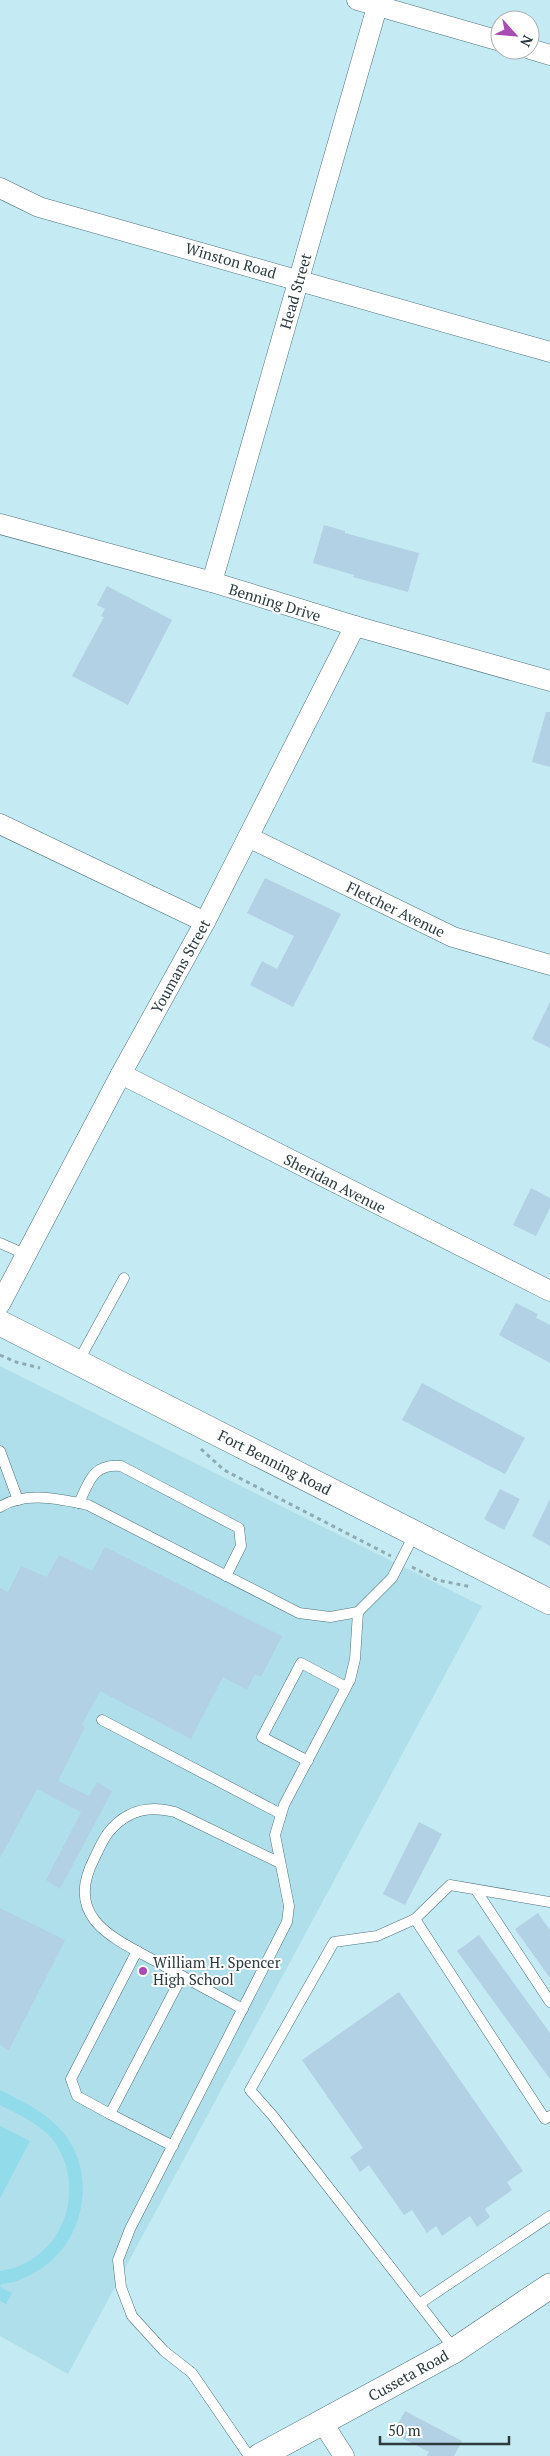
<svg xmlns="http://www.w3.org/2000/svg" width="550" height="2456" font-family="'PT Serif',serif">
  <rect width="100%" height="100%" fill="#c4eaf3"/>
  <polygon fill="#afdfea" points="0,1366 482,1606 68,2374 0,2336"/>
  <g fill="#91dbeb">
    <path d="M0,2090C21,2101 42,2110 58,2127C95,2164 89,2228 51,2261C41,2270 27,2277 14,2282C10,2283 4,2283 0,2285V2271C60,2263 88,2194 56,2144C43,2125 20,2115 0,2105Z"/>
    <polygon points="0,2126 30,2141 0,2198"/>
    <polygon points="0,2287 12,2293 6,2304 0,2301"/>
  </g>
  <g fill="#b3d1e4">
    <polygon points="324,525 345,531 345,533 419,553 408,592 353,577 354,575 313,563"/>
    <polygon points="107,586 172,620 128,705 72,676 104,617 101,616 105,609 97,605"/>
    <polygon points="546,712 550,712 550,767 532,762"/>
    <polygon points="265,878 341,914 293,1007 250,985 262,961 277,969 294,936 247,913"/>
    <polygon points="550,1002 550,1048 532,1039"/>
    <polygon points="531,1188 550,1198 550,1208 536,1236 513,1225"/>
    <polygon points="516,1303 538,1314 536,1318 550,1325 550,1363 499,1335"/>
    <polygon points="422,1383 525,1438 505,1474 402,1420"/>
    <polygon points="500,1489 520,1499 504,1530 484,1519"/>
    <polygon points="550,1499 550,1546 532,1536"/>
    <polygon points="105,1547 282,1636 261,1677 255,1674 247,1690 223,1677 191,1739 100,1691 82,1725 85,1727 58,1781 89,1796 97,1782 112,1791 60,1889 46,1880 81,1812 37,1789 0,1858 0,1588 8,1592 21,1566 47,1577 59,1555 92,1571"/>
    <polygon points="419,1822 442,1834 405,1905 383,1894"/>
    <polygon points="0,1908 65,1940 9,2050 0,2045"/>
    <polygon points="538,1913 550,1930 550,1978 515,1929"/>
    <polygon points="479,1935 550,2033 550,2079 457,1951"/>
    <polygon points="399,1992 523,2171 507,2182 512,2190 485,2209 490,2217 477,2227 470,2216 442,2236 436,2226 427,2233 412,2210 404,2215 369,2165 360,2172 350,2157 363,2148 302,2060"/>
    <polygon points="405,2411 462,2441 454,2456 427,2456 429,2452 393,2433"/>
  </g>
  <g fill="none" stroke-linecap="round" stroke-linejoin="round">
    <g stroke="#50737b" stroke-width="11">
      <g id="service">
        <polyline points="0,1243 27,1255"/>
        <polyline points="78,1362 124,1278"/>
        <polyline points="0,1451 18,1500"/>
        <path d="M79,1503C89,1482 93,1463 121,1466L239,1528L241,1546L226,1576"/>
        <path d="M0,1507C25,1491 61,1499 88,1505L299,1613L330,1617L358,1612"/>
        <polyline points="102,1720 281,1814"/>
        <polyline points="308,1761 262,1737 301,1663 346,1687"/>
        <polyline points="476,1890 550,2002"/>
        <polyline points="415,1919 545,2119 550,2116"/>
        <path d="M243,2009C215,1994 187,1979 159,1963C115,1939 63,1919 94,1859C98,1851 102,1841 108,1833C126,1810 149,1805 175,1812L278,1862"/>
        <polyline points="110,2114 77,2096 71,2079 137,1951"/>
        <polyline points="173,2146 110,2114 182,1976"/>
        <polyline points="419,2304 550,2216"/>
        <polyline points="455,2350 273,2116 250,2090 334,1942 377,1936 415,1919 450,1885 550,1902"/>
        <polyline points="249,2456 192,2373 164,2351 132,2316 121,2287 118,2260 130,2229 287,1922 289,1906 275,1835 284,1805 350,1680 355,1659 358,1612 392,1578 415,1533"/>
      </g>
    </g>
    <g stroke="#50737b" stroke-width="21">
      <g id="minor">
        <polyline points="357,0 500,41"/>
        <polyline points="530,49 550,55"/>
        <polyline points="0,188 39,207 550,352"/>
        <polyline points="0,524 212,582 355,626 550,681"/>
        <polyline points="212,582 379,0"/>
        <polyline points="0,824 205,922"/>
        <polyline points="248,837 453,937 550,965"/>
        <polyline points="121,1074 550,1291"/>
        <polyline points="0,1304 121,1074 205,922 355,626"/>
        <polyline points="322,2422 344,2456"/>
      </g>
    </g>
    <g stroke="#50737b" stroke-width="26">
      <g id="tertiary">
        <polyline points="0,1323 550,1602"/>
        <polyline points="260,2456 455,2350 550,2286"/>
      </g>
    </g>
    <g stroke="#8eabb2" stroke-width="3" stroke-dasharray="4 4" stroke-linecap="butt">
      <polyline points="0,1355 16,1362 40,1368"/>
      <polyline points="201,1449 224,1470 391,1556"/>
      <polyline points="412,1567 437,1580 472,1587"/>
    </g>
    <use href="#service" stroke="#fff" stroke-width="10"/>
    <use href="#minor" stroke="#fff" stroke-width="20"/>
    <use href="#tertiary" stroke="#fff" stroke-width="25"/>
  </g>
  <circle fill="#aa4cb5" stroke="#fff" stroke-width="2" cx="143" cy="1971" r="5"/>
  <g text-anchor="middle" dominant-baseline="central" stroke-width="4" stroke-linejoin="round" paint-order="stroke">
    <g font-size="15" fill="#2c3b3e" stroke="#fff">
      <text transform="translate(231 260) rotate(16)">Winston Road</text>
      <text transform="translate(295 291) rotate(-74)">Head Street</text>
      <text transform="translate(275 602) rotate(17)">Benning Drive</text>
      <text transform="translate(396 909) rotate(26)">Fletcher Avenue</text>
      <text transform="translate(180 966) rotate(-61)">Youmans Street</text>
      <text transform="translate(335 1183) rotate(27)">Sheridan Avenue</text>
      <text transform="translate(275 1462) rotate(27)">Fort Benning Road</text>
      <text transform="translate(408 2375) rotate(-29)">Cusseta Road</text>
    </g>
    <g font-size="15" fill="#2c3b3e" stroke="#fff" text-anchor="start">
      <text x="153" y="1962">William H. Spencer<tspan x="153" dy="17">High School</tspan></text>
    </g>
  </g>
  <g transform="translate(515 35) rotate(117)"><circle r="24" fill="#ffffff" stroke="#abb1b2"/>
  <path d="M0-4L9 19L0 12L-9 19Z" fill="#aa4cb5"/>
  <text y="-8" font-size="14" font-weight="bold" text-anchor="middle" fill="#2c3b3e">N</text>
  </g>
  <path d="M380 2436v8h129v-8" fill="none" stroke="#2c3b3e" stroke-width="2.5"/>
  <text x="388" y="2436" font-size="15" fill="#2c3b3e" stroke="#ffffff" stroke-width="4" paint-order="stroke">50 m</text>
</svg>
